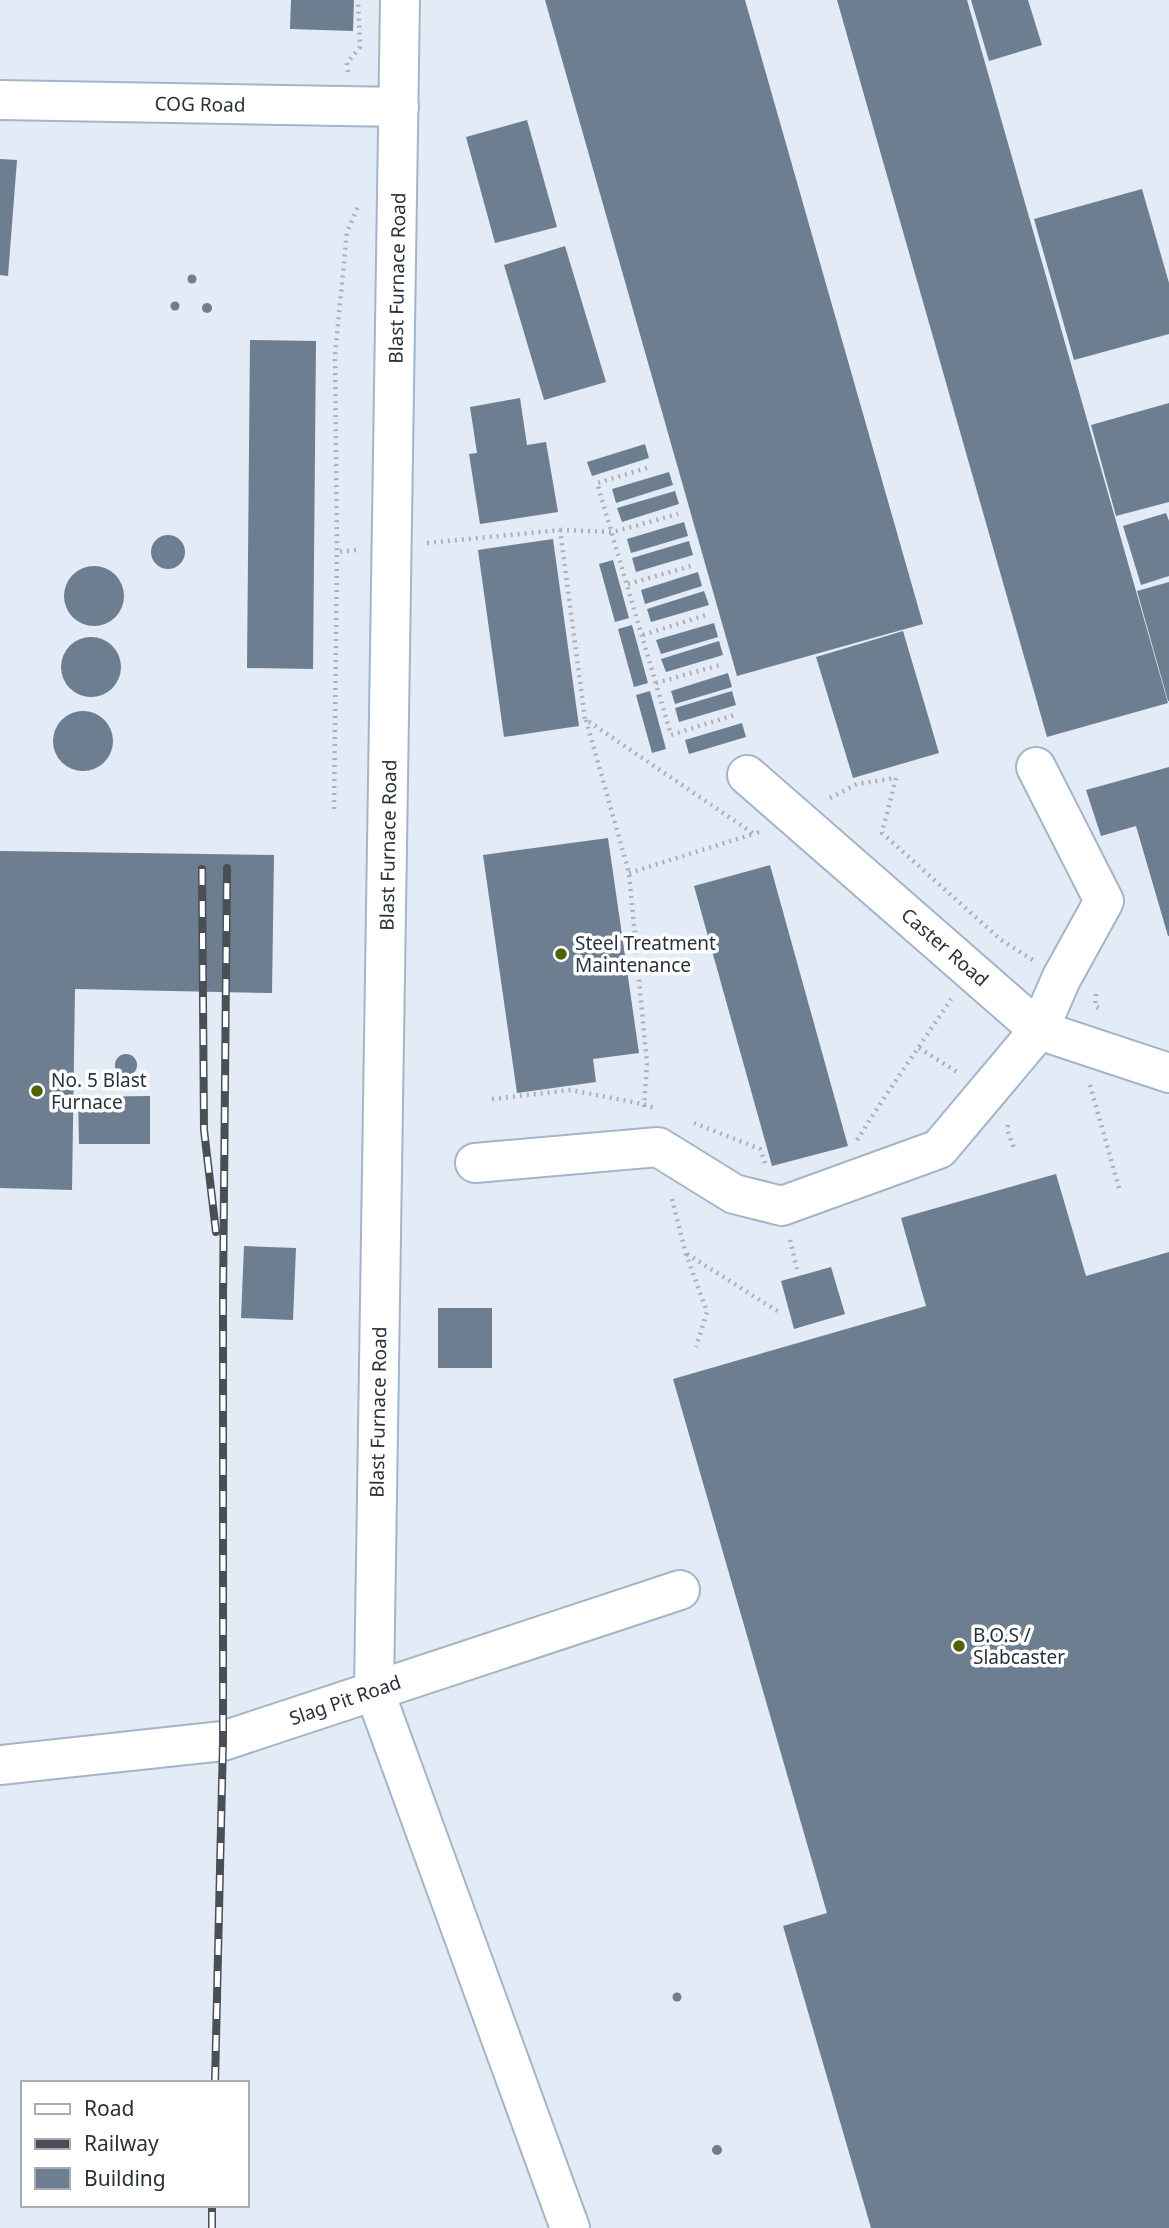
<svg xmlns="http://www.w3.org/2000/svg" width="1169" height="2228" font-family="'Noto Sans',sans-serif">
  <rect width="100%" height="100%" fill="#f3f7fb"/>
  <path fill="#e2ebf6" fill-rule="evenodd" d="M0,0H1169V2228H0ZM23,2083H247V2205H23Z"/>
  <g fill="#6d7e90">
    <polygon points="291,0 354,0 353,31 290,29"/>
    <polygon points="545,0 745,0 923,624 737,676"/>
    <polygon points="837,0 967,0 1168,703 1047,737"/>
    <polygon points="971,0 1028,0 1042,45 989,61"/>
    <polygon points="527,120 557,227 495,243 466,137"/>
    <polygon points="0,159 17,160 8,276 0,275"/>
    <polygon points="1142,189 1169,283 1169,334 1074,360 1034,219"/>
    <polygon points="565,246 606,382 544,400 504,265"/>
    <circle cx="192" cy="279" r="4.5"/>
    <circle cx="175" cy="306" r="4.5"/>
    <circle cx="207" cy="308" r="5"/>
    <polygon points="250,340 316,341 313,669 247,668"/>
    <polygon points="520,398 527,445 546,442 558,512 480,524 469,454 477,453 470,407"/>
    <polygon points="1169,403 1169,502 1116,516 1091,425"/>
    <polygon points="645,444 649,458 592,476 587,462"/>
    <polygon points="669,472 673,485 616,503 612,489"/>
    <polygon points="675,491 679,504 622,522 617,508"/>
    <polygon points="1166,513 1169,521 1169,576 1141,585 1123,526"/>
    <polygon points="684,522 688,536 631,553 627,539"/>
    <circle cx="168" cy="552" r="17"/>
    <polygon points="553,539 579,726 504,737 478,550"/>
    <polygon points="689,541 693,555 636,572 632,558"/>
    <polygon points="613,560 629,618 615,622 599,564"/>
    <circle cx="94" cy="596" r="30"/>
    <polygon points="698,572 702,586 645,604 641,590"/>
    <polygon points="1169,582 1169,701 1168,701 1137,591"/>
    <polygon points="704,591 709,605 651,622 647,609"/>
    <polygon points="714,623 718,637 661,654 656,640"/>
    <polygon points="632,625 648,683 634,687 618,629"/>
    <polygon points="903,631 939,753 853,778 816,657"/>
    <circle cx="91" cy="667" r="30"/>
    <polygon points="719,641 723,655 666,672 661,659"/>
    <polygon points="728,673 732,687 675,704 671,691"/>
    <polygon points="650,691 666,749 652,753 636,695"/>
    <polygon points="732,691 736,705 679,722 675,708"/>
    <circle cx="83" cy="741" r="30"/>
    <polygon points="742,723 746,737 689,754 685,740"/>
    <polygon points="1169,767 1169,936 1168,936 1136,826 1101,836 1086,790"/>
    <polygon points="608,838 639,1053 593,1059 596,1082 517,1093 483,855"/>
    <polygon points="0,851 274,855 272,993 75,989 72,1190 0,1188"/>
    <polygon points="770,865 848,1146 772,1166 694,886"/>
    <circle cx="126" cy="1065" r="11"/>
    <polygon points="150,1096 150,1144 79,1144 78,1097"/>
    <polygon points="1056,1174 1086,1276 1169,1252 1169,2228 871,2228 783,1926 827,1913 673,1379 926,1306 901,1218"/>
    <polygon points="244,1246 296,1248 293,1320 241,1318"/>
    <polygon points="831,1267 845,1314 794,1329 781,1281"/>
    <rect x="438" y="1308" width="54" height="60"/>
    <circle cx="677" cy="1997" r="4.5"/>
    <circle cx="717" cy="2150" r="5"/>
  </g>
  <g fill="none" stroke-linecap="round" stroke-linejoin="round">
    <g stroke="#a3b5c8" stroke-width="42">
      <g id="minor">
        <polyline points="400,0 374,1690 570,2228"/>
        <polyline points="0,100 399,107"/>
        <polyline points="747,775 1039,1030 1169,1073"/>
        <polyline points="475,1163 658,1147 734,1194 782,1206 939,1149 1039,1030 1061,979 1104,901 1036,767"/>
        <polyline points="0,1765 223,1741 680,1590"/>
      </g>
    </g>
    <g stroke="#acb1b7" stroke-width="4.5" stroke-dasharray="2 5" stroke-linecap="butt">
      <polyline points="348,72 347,63 360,47 358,0"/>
      <polyline points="647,468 597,483 671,735 734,715"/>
      <polyline points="560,530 613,532 678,514"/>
      <polyline points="427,543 560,530 585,719 754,834 759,832"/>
      <polyline points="356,550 337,552 335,355 347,232 359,204"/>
      <polyline points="628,584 691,566"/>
      <polyline points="643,635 706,615"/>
      <polyline points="656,683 720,665"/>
      <polyline points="586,720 629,873 647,1064 644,1107"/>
      <polyline points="830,798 857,784 896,778 882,833 1001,940 1033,960"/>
      <polyline points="334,809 337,552"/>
      <polyline points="629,873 753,834"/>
      <polyline points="1096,994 1095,1006 1102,1010"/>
      <polyline points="919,1048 957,1072"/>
      <polyline points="1090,1085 1119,1188"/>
      <polyline points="492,1099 571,1090 643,1104 657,1109"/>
      <polyline points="694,1123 760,1149 765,1163"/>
      <polyline points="1008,1125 1007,1129 1015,1151"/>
      <path d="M857,1140C887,1092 920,1046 951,999"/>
      <polyline points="672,1199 686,1254 707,1312 696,1347"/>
      <polyline points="790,1240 797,1269"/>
      <polyline points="687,1254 779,1312"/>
    </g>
    <use href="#minor" stroke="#fff" stroke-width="38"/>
    <g stroke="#494f57" stroke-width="8">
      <g id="rail">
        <polyline points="202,869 204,1130 216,1232"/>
        <polyline points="215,2083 223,1741 223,1298 227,868"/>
        <polyline points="212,2228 212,2205"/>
      </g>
    </g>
    <use href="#rail" stroke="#fff" stroke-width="5" stroke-dasharray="16" stroke-linecap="butt"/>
  </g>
  <g fill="#506004" stroke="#fff" stroke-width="2.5">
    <circle cx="561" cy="954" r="7"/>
    <circle cx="37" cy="1091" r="7"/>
    <circle cx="959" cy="1646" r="7"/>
  </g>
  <g text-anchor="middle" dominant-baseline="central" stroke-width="7" stroke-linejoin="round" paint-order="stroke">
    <g font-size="19" fill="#2a3139" stroke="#fff">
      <text transform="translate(200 104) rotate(1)">COG Road</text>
      <text transform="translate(397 278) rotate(-89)">Blast Furnace Road</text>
      <text transform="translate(388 845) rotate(-89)">Blast Furnace Road</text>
      <text transform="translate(945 947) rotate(41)">Caster Road</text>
      <text transform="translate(378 1412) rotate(-89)">Blast Furnace Road</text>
      <text transform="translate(345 1700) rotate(-19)">Slag Pit Road</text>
    </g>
    <g font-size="19" fill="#2a3139" stroke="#fff" text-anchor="start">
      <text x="575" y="943">Steel Treatment<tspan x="575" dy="22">Maintenance</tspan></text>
      <text x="51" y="1080">No. 5 Blast<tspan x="51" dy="22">Furnace</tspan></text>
      <text x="973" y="1635">B.O.S /<tspan x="973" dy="22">Slabcaster</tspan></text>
    </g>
  </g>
  <rect x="21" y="2081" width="228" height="126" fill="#ffffff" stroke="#aaadb0" stroke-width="2"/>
  <rect x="35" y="2104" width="35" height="10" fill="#ffffff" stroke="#aaadb0" stroke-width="2"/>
  <text x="84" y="2116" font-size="21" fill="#2a3139">Road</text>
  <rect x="35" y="2139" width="35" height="10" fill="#494f57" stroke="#aaadb0" stroke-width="2"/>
  <text x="84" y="2151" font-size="21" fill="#2a3139">Railway</text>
  <rect x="35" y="2168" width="35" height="21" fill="#6d7e90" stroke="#aaadb0" stroke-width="2"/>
  <text x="84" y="2186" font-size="21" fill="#2a3139">Building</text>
</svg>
